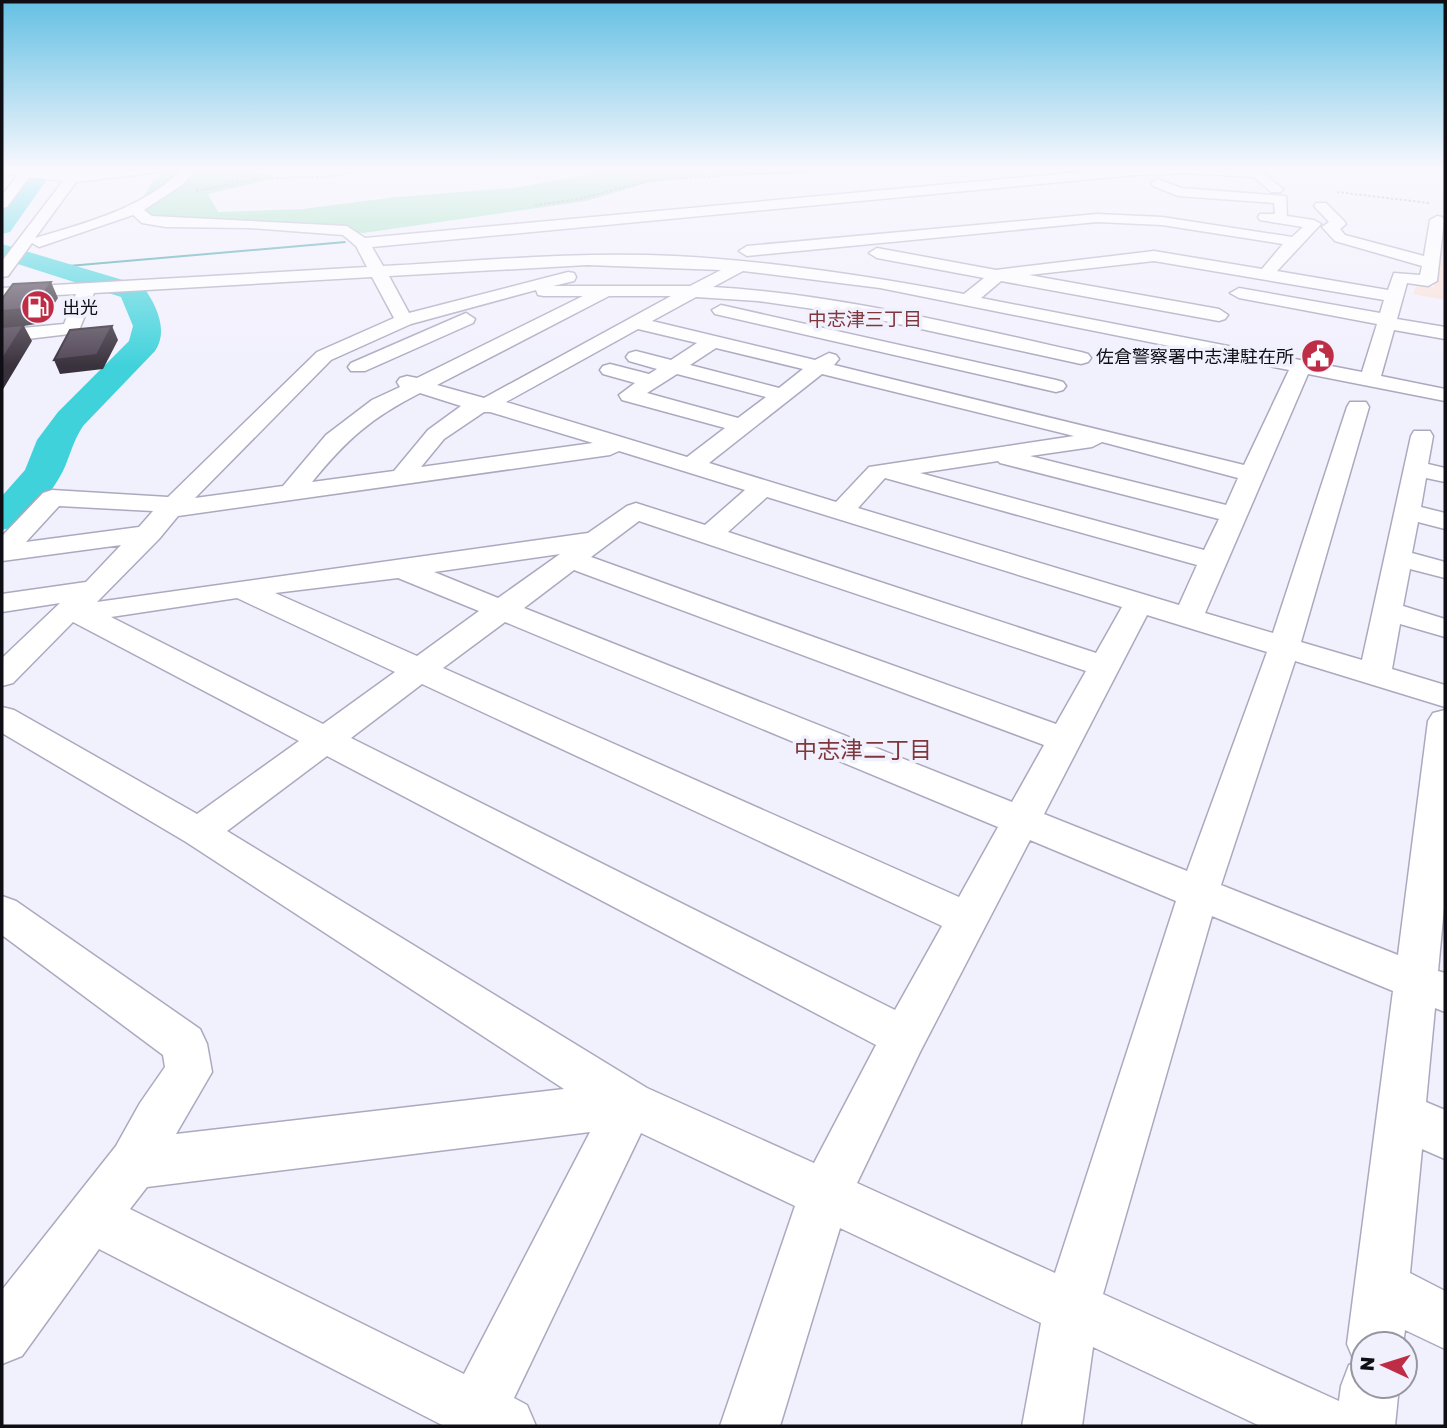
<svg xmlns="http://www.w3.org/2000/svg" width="1447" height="1428" font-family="'Golos Text','Noto Sans JP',sans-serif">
  <rect width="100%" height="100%" fill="#f1f0fd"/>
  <polygon fill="#fae1d9" points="1445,218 1445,300 1413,294 1417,284 1434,287"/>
  <polygon fill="#92dfb5" points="175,167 251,167 276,178 208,194 218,212 302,209 396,197 514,188 588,174 585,167 857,167 842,171 790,175 707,175 647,183 586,201 363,233 281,222 229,227 163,225 134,217 152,181"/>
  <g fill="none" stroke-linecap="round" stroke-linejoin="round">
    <polygon fill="#3197a0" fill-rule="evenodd" points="345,241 346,243 57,268 55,267 57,266"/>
    <g fill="#3fd2db" fill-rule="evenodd">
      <polygon points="33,167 53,167 53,171 10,232 2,234 2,211"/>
      <path d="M2,244L143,286C156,305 169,330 155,351L83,426C73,441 70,456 63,471C51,494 28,524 2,530V496L25,470L37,440L58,412L129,341L133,326L121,297L2,259Z"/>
    </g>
    <g stroke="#aca9bf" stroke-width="3">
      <g id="minor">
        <path d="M2,167L68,173L73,167H86L82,173L134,167H173L167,171L76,182L35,238C89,222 144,208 185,167H198L182,185L144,210L152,216L347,226L365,238L1134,167L1258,169L1283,189L1281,192H1271L1254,177L1188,173L1134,175L372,247L383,266C480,261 578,251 675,256C772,261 869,276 964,294L984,278L877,258L869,253L877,248L996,270L1154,251L1262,269L1283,244L1162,225L1097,222L747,256L739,251L747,246L1097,214L1162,217L1292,237L1303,227L1260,220L1258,217L1260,214H1275L1274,203L1178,196L1153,186L1151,183L1158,179L1181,188L1286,196L1287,216L1314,220L1321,224L1277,271L1388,290L1394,273L1420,275L1422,266L1335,241L1322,227L1329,222L1314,206L1316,203H1326L1344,221L1346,224L1340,229L1345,235L1424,256L1430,220L1437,216L1442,217L1444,220L1437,281L1428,286L1407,283L1397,319L1445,327V339L1394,330L1381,376L1445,389V401L1308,374L1205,613L1273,633L1347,407L1350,402H1366L1369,407L1301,642L1362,660L1411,436L1414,431H1430L1433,436L1428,464L1445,468V482L1426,478L1421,507L1445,513V529L1418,522L1412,553L1445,562V578L1410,569L1403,606L1445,619V637L1400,624L1392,669L1445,685V707L1295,661L1221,885L1398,955L1428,721L1433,713L1445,710V897L1438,971L1445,973V1012L1435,1008L1426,1102L1445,1110V1159L1422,1149L1410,1273L1445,1291V1349L1405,1330L1403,1344H1363V1386H1399L1395,1426H1260L1093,1347L1082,1426H1022L1041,1323L840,1228L780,1426H720L795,1206L641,1133L514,1398L527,1405L536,1426H444L99,1249L22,1356L2,1364V1290L116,1146L140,1103L165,1067L163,1055L2,935V896L16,901L200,1029L207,1044L212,1072L176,1134L564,1089L186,842L2,733V707L14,710L197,814L299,741L73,622L13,683L2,686V658L60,603L2,612V594L86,582L121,545L2,561V536L43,493L52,490L168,497L317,352L394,318L372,277L94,293L78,333L2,342V330L64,324L76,294L2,298V288L367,267L356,246L343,235L250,228L166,227L142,223L133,215L45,245L39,247L32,243L8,276L2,277V261L63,181L29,177L7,207L2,208V195L18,175L2,172ZM1154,261L1384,300L1380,313L1239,288L1230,293L1239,298L1377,324L1362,372L981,298L1001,281L1219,321L1225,319L1228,315L1219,309L1029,275ZM587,265L721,270L690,286H553L574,281L576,277L574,273L568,272L409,313L389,276ZM743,271L880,288L1289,370L1244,465L834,365L839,359L836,355L829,353L815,360L652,321L696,297L758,301L862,316L1081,364L1088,362L1091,358L1088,354L1081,352C960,325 838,294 713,287ZM536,290L538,295L544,296H583L417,378L407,376L400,378L397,382L400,387L372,400L326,435L283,486L195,498L331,360L411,324ZM609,296H671L484,398L437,385ZM638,329L697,343L671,360L636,351L629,353L626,357L629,361L657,369L649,374L610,364L603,366L600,370L603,374L635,383L619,395L622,400L725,428L687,457L506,402ZM716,348L803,369L779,388L690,365ZM677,374L766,397L738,418L647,393ZM822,374L1074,436L869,467L836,502L709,463ZM420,393L461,406L428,430L394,471L312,482C347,439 371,418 420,393ZM484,412H490L593,443L421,467L444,439ZM1102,442L1106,443L1238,478L1226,505L1030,456L1092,447ZM619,451L745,490L705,525L636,503L627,506L588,533L97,602L159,539L178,516L610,455ZM998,461L1000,463L1219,519L1204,550L920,473ZM885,478L1197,565L1179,605L858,508ZM767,497L1122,607L1096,653L728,532ZM59,506L153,511L139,527L26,542ZM639,521L1086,671L1056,724L591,557ZM560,554L498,598L434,572ZM574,570L1044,745L1012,802L524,608ZM398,578L479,611L417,656L275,593ZM237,598L395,672L323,724L111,617ZM1147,615L1267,652L1187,871L1044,814ZM505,622L998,827L959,897L443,668ZM422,684L942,926L895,1010L351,738ZM327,756L876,1045L814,1163L647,1088L227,831ZM1030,840L1176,901L1055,1273L857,1183L920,1052ZM1212,916L1393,991L1347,1344L1355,1363L1349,1365L1341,1386L1339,1401L1103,1294ZM590,1132L464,1374L130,1209L147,1187Z"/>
        <polygon points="721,305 1056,380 1063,382 1066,386 1063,390 1056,392 715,314 712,310"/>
        <polygon points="466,313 475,319 473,323 365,371 351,371 348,367 351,363"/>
      </g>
    </g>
    <g stroke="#9897a1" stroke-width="2" stroke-dasharray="2.5 2" stroke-linecap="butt">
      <polyline points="196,191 262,178 327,177 385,167"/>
      <polyline points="1337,192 1429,203"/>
      <polyline points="535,205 579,199 652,180 868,167"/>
    </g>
    <use href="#minor" fill="#fff" fill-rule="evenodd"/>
  </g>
  <g fill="#39313c">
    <polygon points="51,282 58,298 42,323 24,326 32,341 2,391 2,311"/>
    <polygon points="112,326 118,340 103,369 60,374 54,360"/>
  </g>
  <g fill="#514656" stroke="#39313c" stroke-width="2">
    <polygon points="51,282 35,308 2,311 2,299 13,284"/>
    <polygon points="24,325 2,360 2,327"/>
    <polygon points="112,326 97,355 54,360 70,330"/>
  </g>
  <linearGradient id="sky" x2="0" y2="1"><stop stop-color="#64c0e3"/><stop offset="0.46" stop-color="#f9f8fe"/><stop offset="1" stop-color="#f9f8fe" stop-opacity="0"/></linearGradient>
  <rect width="1447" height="367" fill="url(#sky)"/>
  <defs>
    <g id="fuel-disc" transform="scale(1.75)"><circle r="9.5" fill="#be2d45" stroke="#f1f0fd"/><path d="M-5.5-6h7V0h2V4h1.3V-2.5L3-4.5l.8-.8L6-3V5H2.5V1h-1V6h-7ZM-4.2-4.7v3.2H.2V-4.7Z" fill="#fff"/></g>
    <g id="civic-disc" transform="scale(1.75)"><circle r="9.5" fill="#be2d45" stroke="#f1f0fd"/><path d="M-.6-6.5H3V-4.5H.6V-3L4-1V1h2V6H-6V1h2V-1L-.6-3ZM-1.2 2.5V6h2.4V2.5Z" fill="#fff"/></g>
  </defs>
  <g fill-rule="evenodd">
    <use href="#fuel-disc" x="38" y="307"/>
    <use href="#civic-disc" x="1318" y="356"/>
  </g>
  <g text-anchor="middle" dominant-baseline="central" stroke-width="7" stroke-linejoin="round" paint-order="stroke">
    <g font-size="18" fill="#0f0e15" stroke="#f1f0fd" text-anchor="start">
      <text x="62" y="307">出光</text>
      <text x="1294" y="356" text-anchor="end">佐倉警察署中志津駐在所</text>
    </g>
    <g font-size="19" fill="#7f373d" stroke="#f1f0fd">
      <text x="865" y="318">中志津三丁目</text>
    </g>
    <g font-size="23" fill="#7f373d" stroke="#f1f0fd">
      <text x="863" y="749">中志津二丁目</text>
    </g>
  </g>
  <rect width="1447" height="1428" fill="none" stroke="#0f0e15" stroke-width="7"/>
  <g transform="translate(1384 1365) rotate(274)"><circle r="33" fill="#f1f0fd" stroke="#9796a0" stroke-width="2"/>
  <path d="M0-5L12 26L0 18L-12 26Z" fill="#be2d45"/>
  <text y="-10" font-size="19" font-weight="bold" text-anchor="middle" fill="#0f0e15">N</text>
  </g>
</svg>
